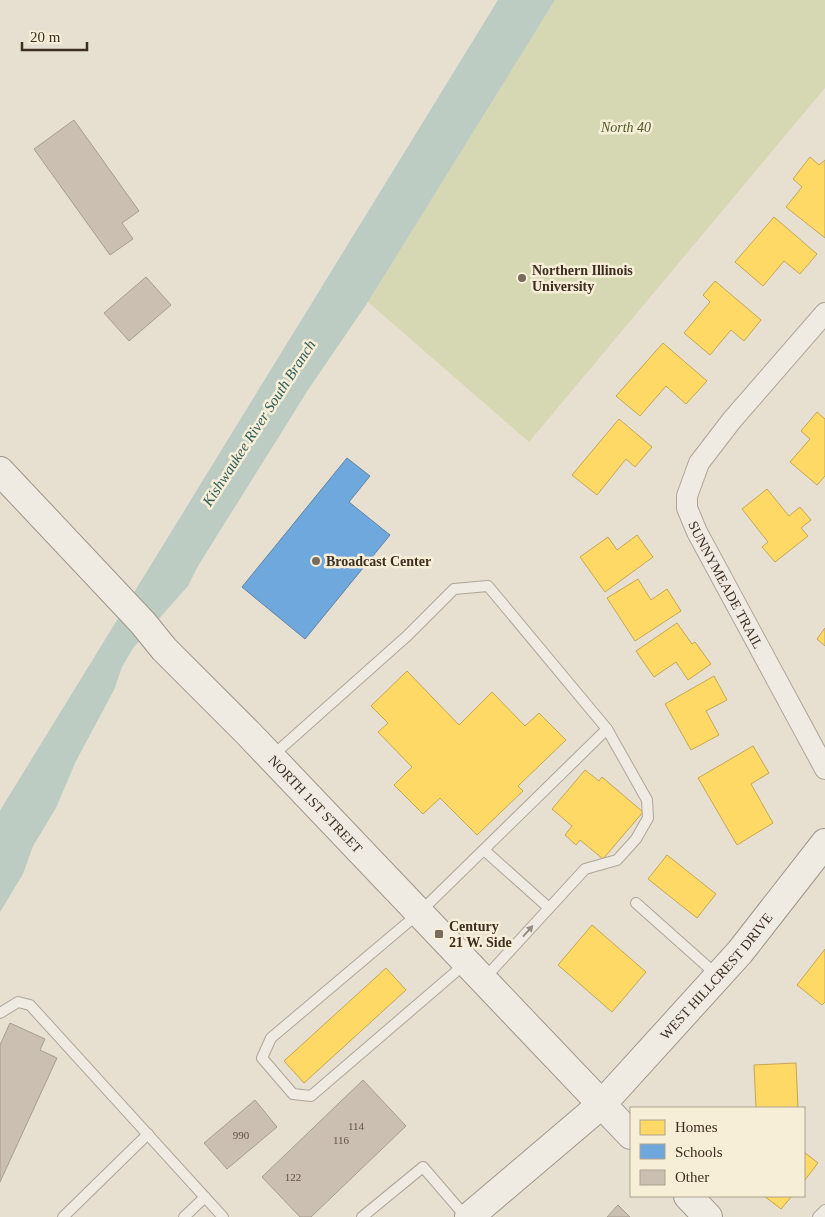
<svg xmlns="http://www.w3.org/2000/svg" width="825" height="1217" font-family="Georgia,serif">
  <rect width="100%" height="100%" fill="#e7e0d1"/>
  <polygon fill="#d6d7b3" points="555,0 825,0 825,88 529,442 368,302"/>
  <polygon fill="#bcccc2" points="498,0 555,0 368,302 308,390 198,566 188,586 133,648 122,667 114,690 76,761 56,808 33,846 23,874 0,912 0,811 4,804"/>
  <g fill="#ffd966" stroke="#c5a651">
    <polygon points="810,157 819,165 825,160 825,238 786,207 802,187 793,179"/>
    <polygon points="774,217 817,254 800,274 784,261 763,286 735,262"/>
    <polygon points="715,281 761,320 744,341 731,330 710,355 684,333 710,302 703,295"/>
    <polygon points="663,343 707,381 686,404 666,386 640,416 616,396"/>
    <polygon points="817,412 825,419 825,476 817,485 790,462 810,439 801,431"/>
    <polygon points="619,419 652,447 635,467 626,459 597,495 572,475"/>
    <polygon points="767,489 789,516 800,507 811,520 801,528 808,536 775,562 762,547 768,542 742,509"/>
    <polygon points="637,535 653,557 605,592 580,557 608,537 617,550"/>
    <polygon points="638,579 651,600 667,589 681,611 635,641 607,598"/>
    <polygon points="677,623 692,644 695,642 711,664 688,680 676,662 654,677 636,651"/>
    <polygon points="825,628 825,646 817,639"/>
    <polygon points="407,671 459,725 492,692 525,726 539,713 566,740 518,786 523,791 477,835 440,798 423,814 394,785 412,767 378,732 388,723 371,706"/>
    <polygon points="714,676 727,700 706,711 719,735 691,750 665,704"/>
    <polygon points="753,746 769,773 751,784 773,823 737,845 698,778"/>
    <polygon points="585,770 599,781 602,777 643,812 603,859 580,840 576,845 565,835 572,826 552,809"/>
    <polygon points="667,855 716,894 697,918 648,879"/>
    <polygon points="592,925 646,972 612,1012 558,965"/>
    <polygon points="825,949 825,1002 822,1005 797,985"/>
    <polygon points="386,968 406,990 304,1083 284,1061"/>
    <polygon points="796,1063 798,1108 756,1108 754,1065"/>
    <polygon points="804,1152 818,1163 804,1181"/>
    <polygon points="764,1196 792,1196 781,1209"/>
  </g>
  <polygon fill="#6fa8dc" stroke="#6083a4" points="347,458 370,476 349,502 390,535 305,639 242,587"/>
  <g fill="#cbbfb2" stroke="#a89c90">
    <polygon points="74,120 139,211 122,223 133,239 110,255 34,149"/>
    <polygon points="146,277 171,305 129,341 104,313"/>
    <polygon points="10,1023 45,1039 40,1050 57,1058 0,1182 0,1045"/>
    <polygon points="363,1080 406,1126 311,1217 300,1217 262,1177"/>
    <polygon points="255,1100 277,1127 227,1169 204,1143"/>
    <polygon points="618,1205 630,1217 607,1217"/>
  </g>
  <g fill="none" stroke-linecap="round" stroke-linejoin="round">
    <g stroke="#ada599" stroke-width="12">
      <g id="lane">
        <polyline points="271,757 407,636 454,589 488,586 607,729 419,913 271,1038 262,1058 293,1094 311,1096 466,963"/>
        <polyline points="484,850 549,908"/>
        <polyline points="636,903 718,976"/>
        <polyline points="484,979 585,869 617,860 636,839 648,818 647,800 607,729"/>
        <polyline points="0,1013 18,1002 30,1005 223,1217"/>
        <polyline points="63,1217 148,1134"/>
        <polyline points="184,1217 205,1197"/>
        <polyline points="362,1217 423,1167 466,1217"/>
        <polyline points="818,1217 825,1210"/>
      </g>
    </g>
    <g stroke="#ada599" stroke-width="22">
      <g id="street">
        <path id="s1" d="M825,313L732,420L699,463L687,496V508L697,532L825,769"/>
      </g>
    </g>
    <g stroke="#9c958a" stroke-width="30">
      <g id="secondary">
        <path id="s2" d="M0,471L143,623L164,649L248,733L631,1135"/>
        <polyline points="688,1196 708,1217"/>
        <path id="s3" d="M469,1217L602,1104L740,952L825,843"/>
      </g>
    </g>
    <use href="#lane" stroke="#efebe3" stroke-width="10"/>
    <use href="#street" stroke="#efebe3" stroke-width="20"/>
    <use href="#secondary" stroke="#efebe3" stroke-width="28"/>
  </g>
  <defs><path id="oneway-solid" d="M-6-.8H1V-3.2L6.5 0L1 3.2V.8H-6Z" transform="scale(1.25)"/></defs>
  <use fill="#968c82" href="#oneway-solid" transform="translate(528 931) rotate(-48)"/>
  <g fill="#786c5e" stroke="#f7eed8" stroke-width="2">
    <circle cx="522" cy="278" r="5"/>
    <circle cx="316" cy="561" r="5"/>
    <rect x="434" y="929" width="10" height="10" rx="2.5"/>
  </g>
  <g text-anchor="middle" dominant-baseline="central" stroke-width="5" stroke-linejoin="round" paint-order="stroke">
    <g font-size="11" fill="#605244">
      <text x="356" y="1126">114</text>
      <text x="241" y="1135">990</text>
      <text x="341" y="1140">116</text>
      <text x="293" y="1177">122</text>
    </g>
    <g font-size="14" font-style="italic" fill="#4d5a26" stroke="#f7eed8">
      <text x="626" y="127">North 40</text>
    </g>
    <g font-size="14" font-weight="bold" fill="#3d2e20" stroke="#f7eed8" text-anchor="start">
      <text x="532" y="270">Northern Illinois<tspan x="532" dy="16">University</tspan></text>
      <text x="326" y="561">Broadcast Center</text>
      <text x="449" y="926">Century<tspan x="449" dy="16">21 W. Side</tspan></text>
    </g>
    <g font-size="14" fill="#3d2e20" stroke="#f7eed8">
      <text stroke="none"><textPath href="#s1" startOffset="329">SUNNYMEADE TRAIL</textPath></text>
      <text stroke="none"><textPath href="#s2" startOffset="459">NORTH 1ST STREET</textPath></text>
      <text stroke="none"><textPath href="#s3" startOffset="346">WEST HILLCREST DRIVE</textPath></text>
    </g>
    <g font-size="15" font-style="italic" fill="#2f5d5a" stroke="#f7eed8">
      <text transform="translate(259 423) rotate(-57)">Kishwaukee River South Branch</text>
    </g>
  </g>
  <rect x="630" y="1107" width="175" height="90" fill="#f7eed8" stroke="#ada18e"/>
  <rect x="640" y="1120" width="25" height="15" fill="#ffd966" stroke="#ada18e"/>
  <text x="675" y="1132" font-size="15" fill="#3d2e20">Homes</text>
  <rect x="640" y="1144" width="25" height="15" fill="#6fa8dc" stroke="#ada18e"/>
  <text x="675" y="1157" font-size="15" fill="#3d2e20">Schools</text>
  <rect x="640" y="1170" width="25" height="15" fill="#cbbfb2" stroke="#ada18e"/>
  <text x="675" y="1182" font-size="15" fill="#3d2e20">Other</text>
  <path d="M22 42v8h65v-8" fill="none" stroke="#3d2e20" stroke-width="2.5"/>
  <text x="30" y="42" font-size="15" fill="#3d2e20" stroke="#f7eed8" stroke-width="4" paint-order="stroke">20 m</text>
</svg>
